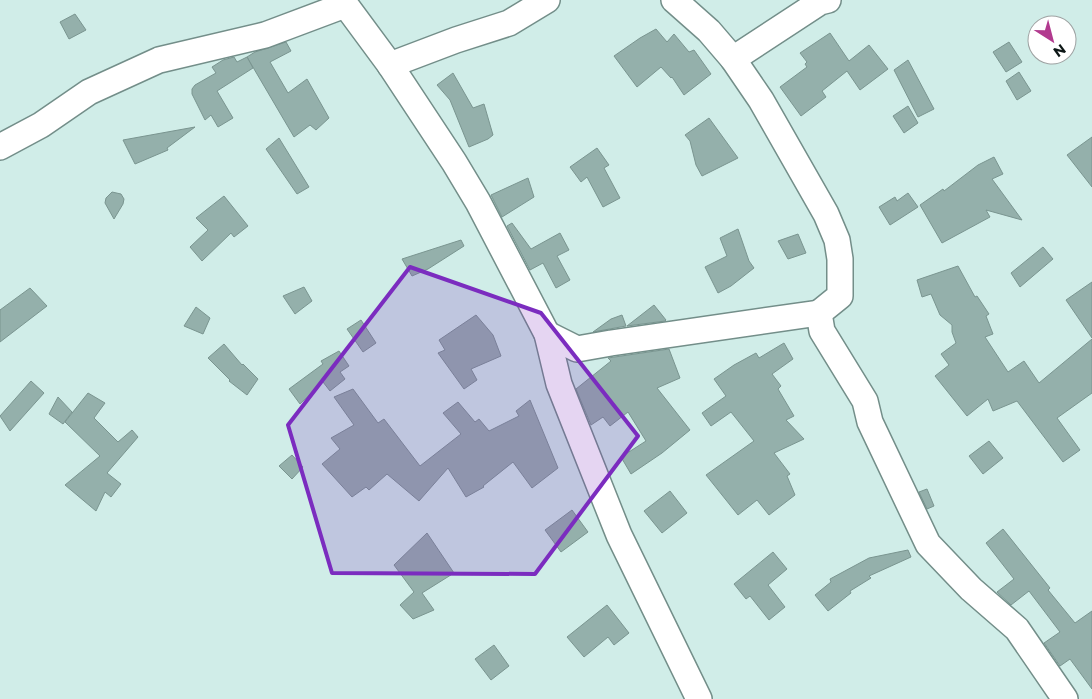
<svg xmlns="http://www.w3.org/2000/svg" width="1092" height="699" font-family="Montserrat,sans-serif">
  <rect width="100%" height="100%" fill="#d0ede8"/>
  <g fill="#94b0ab" stroke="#7a9590">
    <polygon points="75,14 86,30 69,39 60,22"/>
    <polygon points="656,29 667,42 674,34 689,52 694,50 711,74 684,95 672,77 671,78 661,67 637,87 614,56 640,38"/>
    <polygon points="830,33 849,61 869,45 888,69 860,90 847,71 822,91 826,97 801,116 780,87 807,67 805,64 807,62 800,53"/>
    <polygon points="286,42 291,51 270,62 288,93 307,79 329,118 316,130 310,125 294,137 247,57 255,52"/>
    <polygon points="1009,42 1022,62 1006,72 993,52"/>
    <polygon points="234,57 237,62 247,57 253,68 217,91 233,118 218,127 211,115 205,120 192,94 192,89 195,85 216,73 212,67 223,60"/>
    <polygon points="908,60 934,109 918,117 894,70"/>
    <polygon points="1019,72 1031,91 1017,100 1006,81"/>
    <polygon points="453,73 473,108 484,104 493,135 488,139 469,147 450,100 437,85"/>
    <polygon points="908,106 918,123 904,133 893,116"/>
    <polygon points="709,118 738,158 702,176 696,165 690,141 685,135"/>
    <polygon points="195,127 167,148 168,150 135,164 123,140"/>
    <polygon points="1092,137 1092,187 1067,155"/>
    <polygon points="279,138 309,187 297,194 266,149"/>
    <polygon points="597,148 609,165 604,168 620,198 603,207 587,177 581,182 570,167"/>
    <polygon points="994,157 1003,174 992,179 1022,220 986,210 990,217 942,243 920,205 943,189 944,191 978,165"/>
    <polygon points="528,178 534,197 502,217 491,195"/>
    <polygon points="112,192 121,194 124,199 123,204 114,219 105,203 106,198"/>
    <polygon points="908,193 918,207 890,225 879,207 895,197 897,201"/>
    <polygon points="224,196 248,226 234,237 231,233 202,261 190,247 208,230 196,218"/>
    <polygon points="512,223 531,249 560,233 569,250 557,256 570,280 556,288 543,263 530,270 507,226"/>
    <polygon points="738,229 749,261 754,268 731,286 718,293 705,267 727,256 720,238"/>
    <polygon points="798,234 806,253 788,259 778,241"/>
    <polygon points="461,240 464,246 428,269 412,276 402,259"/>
    <polygon points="1043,247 1053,259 1020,287 1011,273"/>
    <polygon points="958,266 975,297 977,296 989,314 986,316 993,334 985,337 1008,372 1024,361 1039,383 1092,339 1092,393 1057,418 1080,450 1063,462 1017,401 993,411 988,399 967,416 935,376 949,365 941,354 956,343 952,332 952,325 940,315 931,294 922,297 917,280"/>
    <polygon points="1092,282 1092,338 1066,300"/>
    <polygon points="304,287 312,301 295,314 283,296"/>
    <polygon points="30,288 47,306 0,342 0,310"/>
    <polygon points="654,305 666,320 665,321 627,326"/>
    <polygon points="196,307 210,318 203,334 184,326"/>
    <polygon points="476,315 493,335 501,356 471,369 477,380 464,389 438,353 445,350 439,340"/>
    <polygon points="622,315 626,326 593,332 611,319"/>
    <polygon points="361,320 376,343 363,352 347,329"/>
    <polygon points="784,343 793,359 772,374 781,386 778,389 794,416 786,420 804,439 774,453 790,474 787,476 795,495 769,515 757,500 738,515 706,475 754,441 731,412 711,426 702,413 726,396 714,379 734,365 756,353 759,358"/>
    <polygon points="224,344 242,365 243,364 258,379 247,395 229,381 230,380 208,358"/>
    <polygon points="669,349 680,378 657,388 690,430 662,453 631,474 621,457 646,441 628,412 610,426 603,417 591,425 576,389 611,361 608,358"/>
    <polygon points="339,351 349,366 340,372 345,379 330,391 323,382 300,404 289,389 323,364 321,361"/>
    <polygon points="31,381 44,393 10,431 0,416"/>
    <polygon points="353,389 378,423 384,419 420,466 461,434 443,413 458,402 475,422 479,419 489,431 519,416 516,411 530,400 558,468 532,488 513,462 483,486 484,487 466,497 448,468 419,501 387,474 369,490 366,487 352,497 322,464 340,449 331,438 354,425 334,397"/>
    <polygon points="88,393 105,403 94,418 118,442 132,430 138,437 107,473 121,484 111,497 105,492 96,511 65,485 100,456 65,422"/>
    <polygon points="58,397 72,412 63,424 49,414"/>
    <polygon points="989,441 1003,458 983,474 969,456"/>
    <polygon points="292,455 303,467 292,479 279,466"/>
    <polygon points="927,489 934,506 927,509 919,492"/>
    <polygon points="670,491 687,513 662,533 644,511"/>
    <polygon points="572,510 588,532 561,552 545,530"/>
    <polygon points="1003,529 1050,588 1048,590 1075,623 1092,611 1092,689 1070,659 1060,666 1044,643 1060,632 1029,591 1011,605 997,592 1014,579 986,543"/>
    <polygon points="427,533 454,573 422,593 434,610 413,619 400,605 414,592 394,565"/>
    <polygon points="908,550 911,557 869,576 871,578 850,591 851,593 828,611 815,595 831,582 830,579 869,558"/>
    <polygon points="773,552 787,569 768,585 785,607 769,620 750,596 746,599 734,584"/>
    <polygon points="607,605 629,633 614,645 608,637 584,657 567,637"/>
    <polygon points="494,645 509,666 491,680 475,659"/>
  </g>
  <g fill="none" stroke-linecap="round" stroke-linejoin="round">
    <g stroke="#738e89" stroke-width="28">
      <g id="street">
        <polyline points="342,0 390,65 454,162 478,202 547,334 559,384 619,535 699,699"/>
        <polyline points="674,0 709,31 733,59 761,100 826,214 837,240 840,259 840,296 819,313 822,331 865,401 870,422 928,544 971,589 1017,629 1065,699"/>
        <polyline points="733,59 820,2 828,0"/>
        <polyline points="390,65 456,40 509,23 547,0"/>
        <polyline points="0,147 41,125 89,92 159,60 265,35 345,5"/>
        <polyline points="547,334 577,349 611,343 819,313"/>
      </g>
    </g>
    <use href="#street" stroke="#fff" stroke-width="25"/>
  </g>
  <path fill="#7b2cbf" fill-opacity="0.2" stroke="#7b2cbf" stroke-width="4" stroke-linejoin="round" d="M410,267L541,313L638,436L535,574L332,573L288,425Z"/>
  <g transform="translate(1052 40) rotate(144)"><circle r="24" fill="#ffffff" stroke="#9ea2a2"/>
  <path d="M0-4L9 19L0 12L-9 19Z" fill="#b23a8f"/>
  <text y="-8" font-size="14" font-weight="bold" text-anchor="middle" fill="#0d1716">N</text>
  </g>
</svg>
